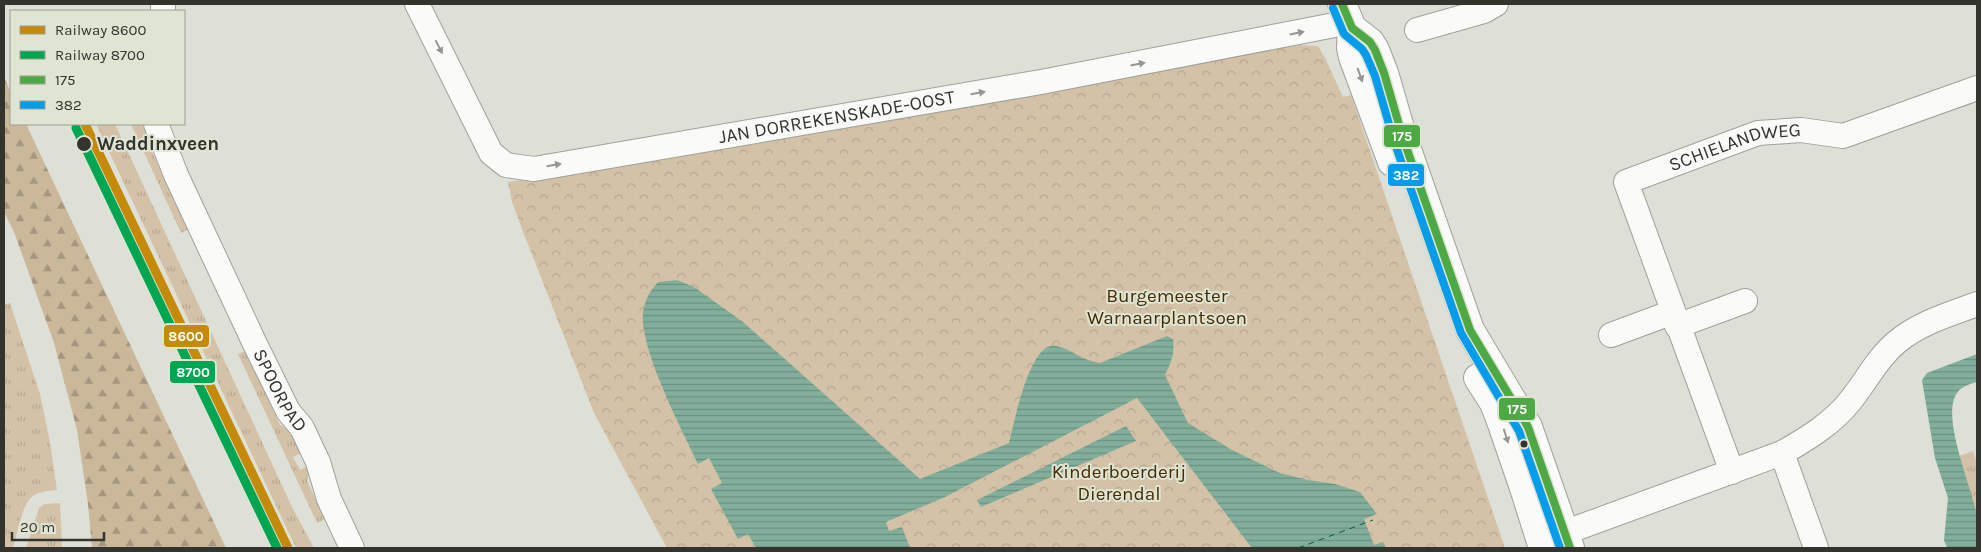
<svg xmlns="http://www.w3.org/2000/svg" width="1981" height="552" font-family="Karla,sans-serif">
  <defs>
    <pattern id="grass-tufts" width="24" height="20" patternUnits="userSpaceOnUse" patternTransform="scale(1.25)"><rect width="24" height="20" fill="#d4c2a8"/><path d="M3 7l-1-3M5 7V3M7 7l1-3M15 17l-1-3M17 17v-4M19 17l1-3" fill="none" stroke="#b6a791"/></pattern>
    <pattern id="forest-firs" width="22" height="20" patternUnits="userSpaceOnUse" patternTransform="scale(1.25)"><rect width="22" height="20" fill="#cbb89b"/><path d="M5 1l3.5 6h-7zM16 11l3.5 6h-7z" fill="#a5967f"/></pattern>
    <pattern id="park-crowns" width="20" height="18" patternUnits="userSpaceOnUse" patternTransform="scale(1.25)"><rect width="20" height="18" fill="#d4c2a8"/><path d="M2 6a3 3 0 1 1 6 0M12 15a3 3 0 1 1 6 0" fill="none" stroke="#b6a791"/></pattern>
    <pattern id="water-rules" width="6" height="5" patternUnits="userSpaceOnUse" patternTransform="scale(1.25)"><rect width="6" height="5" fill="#82af9c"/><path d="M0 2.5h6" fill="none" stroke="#6b8f80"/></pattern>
  </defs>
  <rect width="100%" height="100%" fill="#dee0d7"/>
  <g fill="url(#grass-tufts)">
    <polygon points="96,124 115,124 292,507 314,548 296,548"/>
    <polygon points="131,124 143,124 151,150 189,229 181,233"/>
    <path d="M10,303L40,394L50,442L57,490C49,491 40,491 33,496C22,503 17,535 13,548H4V305Z"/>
    <polygon points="245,351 280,425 296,432 305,451 293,457 300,470 311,464 307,481 325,519 317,523 238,354"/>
    <polygon points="1973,451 1977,463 1977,517 1959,456"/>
    <polygon points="60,503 62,548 26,548 39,508 44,504"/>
  </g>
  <polygon fill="url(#forest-firs)" points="4,77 11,93 11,124 26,124 226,548 92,548 88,504 77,430 54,343 14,232 4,212"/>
  <polygon fill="url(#park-crowns)" points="1299,45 1318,46 1325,58 1343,97 1351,95 1505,548 667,548 594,413 522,229 512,202 508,182 595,168 1041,82"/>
  <g fill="url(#water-rules)">
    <path d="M677,280L694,287L743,322L920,479L1009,443C1014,424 1030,338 1057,346C1073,350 1082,361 1100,363L1167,336L1173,339C1175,353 1171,363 1165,375L1188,423L1232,450L1280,473L1308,480L1335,484L1360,492L1377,514L1364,519L1374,545L1383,542L1386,548H1252L1137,398L945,497L886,522L889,531L902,527L910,548H756L748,534L738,539L711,489L722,483L709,458L698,464C682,430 639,348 643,312C645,299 650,291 658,282Z"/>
    <path d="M1977,354V382C1970,384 1962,386 1957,393C1940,417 1973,489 1977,517C1979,527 1977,538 1977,548H1947L1944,540L1948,498L1935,458L1922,380L1927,373Z"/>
    <polygon points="1126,426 1136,441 981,507 977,500"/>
  </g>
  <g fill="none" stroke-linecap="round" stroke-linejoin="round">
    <polyline stroke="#005b45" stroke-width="1" stroke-dasharray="6 5" stroke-linecap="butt" points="1298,548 1373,520"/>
    <g stroke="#9fa19a" stroke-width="26">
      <g id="street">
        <polyline points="163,4 163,11"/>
        <path id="s1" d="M417,4L491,153L506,165L534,169L1041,82L1350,22"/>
        <polyline points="1417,30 1484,11 1496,4"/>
        <path id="s2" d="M156,124L176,175L255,344L288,411L302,428L318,462L329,499L352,548"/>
        <polyline points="1677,326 1745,301"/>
        <polyline points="1611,335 1673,312"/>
        <polyline points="1782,453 1816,548"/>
        <path id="s3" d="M1732,472L1626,182L1758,133L1801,130L1843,136L1977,88"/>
        <path d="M1547,539L1782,453C1807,439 1833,423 1851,400C1867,380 1878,357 1898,341C1922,322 1950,314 1977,304"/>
      </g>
    </g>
    <g stroke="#9fa19a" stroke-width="30">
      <g id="secondary">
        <polyline points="1342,4 1352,28 1370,42 1375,50 1384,73 1402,135 1470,330 1528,427 1570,548"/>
        <polyline points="1352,28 1351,48 1353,57 1392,162"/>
        <polyline points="1478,378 1494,403 1502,424 1524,488 1543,548"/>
      </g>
    </g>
    <use href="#street" stroke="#fafaf9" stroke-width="24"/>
    <use href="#secondary" stroke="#fafaf9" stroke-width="28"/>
    <g stroke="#dfe4d3" stroke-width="11">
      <polyline id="bus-1" points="1342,4 1352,28 1370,42 1375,50 1384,73 1402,135 1470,330 1528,427 1570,548"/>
    </g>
    <g stroke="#dfe4d3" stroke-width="11">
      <polyline id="bus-2" points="1333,8 1344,34 1362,49 1366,55 1375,76 1393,138 1461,333 1519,431 1560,548"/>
    </g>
    <use href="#bus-1" stroke="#4ea945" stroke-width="8"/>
    <use href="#bus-2" stroke="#059cea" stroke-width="8"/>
    <g stroke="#dfe4d3" stroke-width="12">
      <polyline id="rail-1" points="85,124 288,548"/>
    </g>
    <g stroke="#dfe4d3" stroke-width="12">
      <polyline id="rail-2" points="76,128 277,548"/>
    </g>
    <use href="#rail-1" stroke="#c68a0b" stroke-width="9"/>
    <use href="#rail-2" stroke="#00a651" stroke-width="9"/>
  </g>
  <defs><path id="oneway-solid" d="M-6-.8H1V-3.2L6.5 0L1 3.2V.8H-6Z" transform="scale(1.25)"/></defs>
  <g fill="#969793">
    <use href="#oneway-solid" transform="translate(1297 33) rotate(-11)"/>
    <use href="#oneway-solid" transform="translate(439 47) rotate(63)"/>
    <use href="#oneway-solid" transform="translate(1138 64) rotate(-11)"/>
    <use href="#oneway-solid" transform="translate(1360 75) rotate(70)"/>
    <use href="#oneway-solid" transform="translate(978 93) rotate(-10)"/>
    <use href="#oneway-solid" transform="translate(554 165) rotate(-9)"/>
    <use href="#oneway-solid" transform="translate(1506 436) rotate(72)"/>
  </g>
  <g fill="#32342d" stroke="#dfe4d3" stroke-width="2">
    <circle cx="84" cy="144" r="8"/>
    <circle cx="1524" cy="444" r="4.5"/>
  </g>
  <g text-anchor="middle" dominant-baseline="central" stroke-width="4" stroke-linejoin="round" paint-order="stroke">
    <g font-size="19" fill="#32342d" stroke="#dfe4d3">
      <text stroke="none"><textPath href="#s1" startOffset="521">JAN DORREKENSKADE-OOST</textPath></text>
      <text stroke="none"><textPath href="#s3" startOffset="424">SCHIELANDWEG</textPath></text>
      <text stroke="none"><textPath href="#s2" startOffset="294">SPOORPAD</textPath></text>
    </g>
    <g font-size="19" font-weight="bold" fill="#32342d" stroke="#dfe4d3" text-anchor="start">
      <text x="97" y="144">Waddinxveen</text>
    </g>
    <g font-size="19" fill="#442b04" stroke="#dfe4d3">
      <text x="1167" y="296">Burgemeester<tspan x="1167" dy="22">Warnaarplantsoen</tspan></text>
      <text x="1119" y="472">Kinderboerderij<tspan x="1119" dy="22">Dierendal</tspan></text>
    </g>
  </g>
  <g stroke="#dfe4d3" stroke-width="2">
    <rect x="1383" y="124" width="38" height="24" rx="5" fill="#4ea945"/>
    <rect x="1387" y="163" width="38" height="24" rx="5" fill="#059cea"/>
    <rect x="163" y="324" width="47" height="24" rx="5" fill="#c68a0b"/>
    <rect x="169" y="360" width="47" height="24" rx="5" fill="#00a651"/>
    <rect x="1498" y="397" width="38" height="24" rx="5" fill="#4ea945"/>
  </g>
  <g font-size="14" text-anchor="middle" font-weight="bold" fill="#fff">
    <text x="1402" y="141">175</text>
    <text x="1406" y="180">382</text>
    <text x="186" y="341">8600</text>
    <text x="193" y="377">8700</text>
    <text x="1517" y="414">175</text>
  </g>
  <rect width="1981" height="552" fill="none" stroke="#32342d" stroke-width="10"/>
  <rect x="10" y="10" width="175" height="115" fill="#dfe4d3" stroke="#9a9e91"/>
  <rect x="20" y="26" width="25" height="8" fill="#c68a0b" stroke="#9a9e91"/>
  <text x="55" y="35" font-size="15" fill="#32342d">Railway 8600</text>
  <rect x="20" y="51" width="25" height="8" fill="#00a651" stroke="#9a9e91"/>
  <text x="55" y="60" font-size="15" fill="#32342d">Railway 8700</text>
  <rect x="20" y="76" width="25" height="8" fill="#4ea945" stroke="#9a9e91"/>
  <text x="55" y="85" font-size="15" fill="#32342d">175</text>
  <rect x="20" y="101" width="25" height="8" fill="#059cea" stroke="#9a9e91"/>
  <text x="55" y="110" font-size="15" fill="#32342d">382</text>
  <path d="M12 532v8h92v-8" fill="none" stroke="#32342d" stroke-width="2.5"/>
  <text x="20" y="532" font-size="15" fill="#32342d" stroke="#dfe4d3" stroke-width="4" paint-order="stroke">20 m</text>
</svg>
